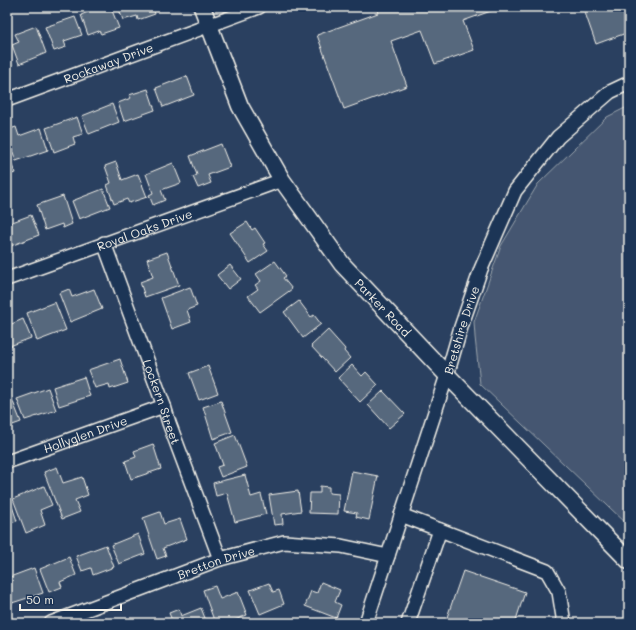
<svg xmlns="http://www.w3.org/2000/svg" width="636" height="630" font-family="Mali,sans-serif">
  <rect width="100%" height="100%" fill="#2a4060"/>
  <filter id="ink" filterUnits="userSpaceOnUse"><feTurbulence type="fractalNoise" baseFrequency=".025" numOctaves="2"/><feDisplacementMap in="SourceGraphic" scale="8" xChannelSelector="R" yChannelSelector="G"/><feConvolveMatrix kernelMatrix="1 2 1 2 8 2 1 2 1" color-interpolation-filters="sRGB"/></filter>
  <g filter="url(#ink)">
    <polygon fill="#445771" stroke="#9ca4ac" points="629,106 629,526 480,384 475,337 474,322 501,246 538,184 607,117"/>
    <g fill="#56677d" stroke="#f4f1e8">
      <polygon points="86,7 103,7 104,10 111,8 119,28 101,34 99,31 88,35 81,15 88,12"/>
      <polygon points="118,7 153,7 155,14 138,20 137,16 123,20"/>
      <polygon points="376,7 502,7 463,21 474,50 435,64 422,30 391,41 407,86 344,109 317,35 378,13"/>
      <polygon points="583,7 629,7 629,32 596,44"/>
      <polygon points="75,17 82,35 64,41 66,47 54,51 45,27"/>
      <polygon points="36,26 46,53 19,64 12,45 19,42 15,34"/>
      <polygon points="7,51 12,65 7,67"/>
      <polygon points="187,76 194,95 163,107 156,88"/>
      <polygon points="148,89 155,110 124,121 118,103 131,98 129,95"/>
      <polygon points="112,104 119,122 89,134 82,116"/>
      <polygon points="77,117 83,134 73,137 75,144 54,152 46,128"/>
      <polygon points="16,127 19,136 41,128 48,150 16,161 7,135 7,130"/>
      <polygon points="221,144 230,167 208,175 211,183 198,188 193,177 197,175 190,156"/>
      <polygon points="7,153 15,173 7,176"/>
      <polygon points="116,162 122,180 138,174 147,197 129,203 127,199 114,204 107,185 111,183 105,166"/>
      <polygon points="173,163 181,183 161,190 165,200 153,205 149,195 153,193 146,174"/>
      <polygon points="103,189 110,207 79,219 72,201"/>
      <polygon points="63,196 72,224 63,228 62,224 45,230 37,205"/>
      <polygon points="31,215 39,235 8,247 7,244 7,224"/>
      <polygon points="247,222 252,230 255,228 265,243 263,244 268,251 250,263 230,233"/>
      <polygon points="167,252 179,285 145,297 140,282 153,277 147,259"/>
      <polygon points="275,261 286,276 283,278 292,289 260,312 248,296 258,289 255,285 261,281 256,274"/>
      <polygon points="230,265 241,279 228,289 217,275"/>
      <polygon points="190,287 197,306 187,310 191,322 172,329 161,298"/>
      <polygon points="69,289 72,297 94,289 102,309 70,322 59,293"/>
      <polygon points="299,301 311,317 314,315 321,324 303,338 284,312"/>
      <polygon points="55,302 66,330 37,341 27,313"/>
      <polygon points="23,319 31,338 7,347 7,326"/>
      <polygon points="328,330 345,349 344,351 350,358 335,372 311,346"/>
      <polygon points="120,359 128,383 110,389 109,384 95,388 88,370"/>
      <polygon points="352,365 362,376 366,372 378,385 360,402 338,378"/>
      <polygon points="208,366 218,393 199,400 189,373"/>
      <polygon points="84,377 90,396 59,406 53,387"/>
      <polygon points="48,388 56,410 25,420 17,399"/>
      <polygon points="8,389 21,422 7,427 7,390"/>
      <polygon points="383,391 405,414 389,428 368,405"/>
      <polygon points="221,401 232,432 213,439 203,407"/>
      <polygon points="235,435 247,467 221,477 217,467 223,465 215,443"/>
      <polygon points="153,444 161,469 131,479 125,461 136,457 134,451"/>
      <polygon points="57,467 63,483 82,477 88,495 75,500 80,512 62,519 44,472"/>
      <polygon points="352,471 378,476 369,520 356,517 357,513 344,511"/>
      <polygon points="245,475 251,497 261,494 266,514 235,522 227,493 216,496 213,483"/>
      <polygon points="44,486 52,505 40,510 45,525 26,533 13,499"/>
      <polygon points="320,486 329,487 329,493 339,494 338,514 309,513 310,493 320,493"/>
      <polygon points="298,491 301,511 282,514 283,524 274,525 269,495"/>
      <polygon points="10,500 17,521 7,524 7,501"/>
      <polygon points="160,512 164,524 180,519 187,539 163,548 166,556 157,559 143,518"/>
      <polygon points="138,534 145,554 119,564 111,545"/>
      <polygon points="106,545 114,567 93,575 91,568 82,571 76,556"/>
      <polygon points="69,557 76,575 60,582 62,587 49,592 40,569"/>
      <polygon points="34,568 43,593 12,603 7,589 7,578"/>
      <polygon points="463,571 525,592 515,623 445,623"/>
      <polygon points="321,582 340,590 335,602 341,605 336,618 305,606 311,591 317,593"/>
      <polygon points="269,583 273,592 279,590 284,604 260,614 250,590"/>
      <polygon points="215,586 220,599 238,592 247,615 235,620 236,623 215,623 203,590"/>
      <polygon points="201,608 207,623 173,623 169,613 179,609 181,616"/>
    </g>
    <g fill="none" stroke-linecap="round" stroke-linejoin="round">
      <g stroke="#f4f1e8" stroke-width="16">
        <g id="minor">
          <path id="s1" d="M7,100L259,7"/>
          <path id="s2" d="M104,243L164,406L169,423L220,559"/>
          <path id="s3" d="M7,279L282,180"/>
          <path id="s4" d="M7,462L164,406"/>
          <polyline points="401,515 547,571 559,592 564,623"/>
          <path id="s5" d="M51,623L220,559L284,542L341,546L388,556"/>
          <path id="s6" d="M366,623L447,375L461,327L481,269L515,191L558,137L610,92L629,83"/>
          <polyline points="408,623 440,530"/>
        </g>
      </g>
      <g stroke="#f4f1e8" stroke-width="19">
        <g id="major">
          <path id="s7" d="M202,7L240,106L282,180L342,264L447,375L629,561"/>
        </g>
      </g>
      <use href="#minor" stroke="#1d3557" stroke-width="13"/>
      <use href="#major" stroke="#1d3557" stroke-width="16"/>
    </g>
  </g>
  <g text-anchor="middle" dominant-baseline="central" stroke-width="3" stroke-linejoin="round" paint-order="stroke">
    <g font-size="12" fill="#f4f1e8" stroke="#1d3557">
      <text stroke="none"><textPath href="#s1" startOffset="108">Rockaway Drive</textPath></text>
      <text stroke="none"><textPath href="#s3" startOffset="146">Royal Oaks Drive</textPath></text>
      <text stroke="none"><textPath href="#s7" startOffset="354">Parker Road</textPath></text>
      <text stroke="none"><textPath href="#s6" startOffset="308">Bretshire Drive</textPath></text>
      <text stroke="none"><textPath href="#s2" startOffset="169">Lockern Street</textPath></text>
      <text stroke="none"><textPath href="#s4" startOffset="83">Hollyglen Drive</textPath></text>
      <text stroke="none"><textPath href="#s5" startOffset="176">Bretton Drive</textPath></text>
    </g>
  </g>
  <rect width="636" height="630" fill="none" stroke="#1d3557" stroke-width="24"/>
  <rect x="12" y="12" width="612" height="606" fill="none" stroke="#f4f1e8" stroke-width="1.5" filter="url(#ink)"/>
  <path d="M20 604v6h101v-6" fill="none" stroke="#f4f1e8" stroke-width="2"/>
  <text x="26" y="604" font-size="12" fill="#f4f1e8" stroke="#1d3557" stroke-width="3" paint-order="stroke">50 m</text>
</svg>
